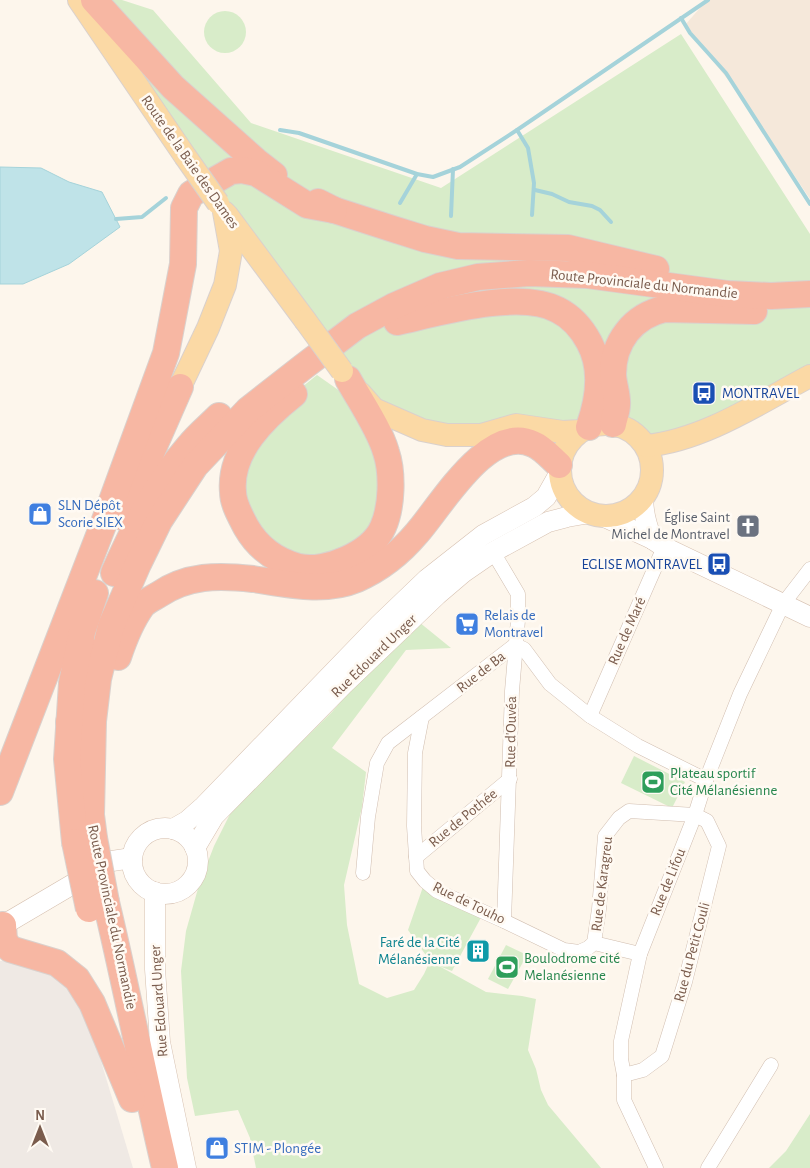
<svg xmlns="http://www.w3.org/2000/svg" width="810" height="1168" font-family="'Alegreya Sans',sans-serif">
  <rect width="100%" height="100%" fill="#fdf6ec"/>
  <polygon fill="#f5e8da" points="707,0 810,0 810,199 739,93 690,33 685,25"/>
  <polygon fill="#efe9e4" points="26,959 80,991 133,1168 0,1168 0,961"/>
  <g fill="#d8ecc9">
    <polygon points="91,0 122,0 153,10 251,123 441,188 681,34 810,234 810,380 676,452 623,416 470,428 438,425 386,406 356,378 260,248 88,2"/>
    <circle cx="225" cy="32" r="21"/>
    <polygon points="317,375 364,408 387,514 346,560 266,552 236,466 276,408"/>
    <polygon points="419,622 451,648 406,650 332,748 366,772 362,807 344,885 347,925 359,984 387,998 414,990 424,974 430,961 408,930 425,881 484,912 452,971 439,966 486,992 522,996 536,999 528,1050 536,1069 541,1090 548,1105 601,1168 256,1168 250,1138 238,1110 195,1116 187,1078 181,971 186,931 199,885 214,846 234,806 261,775 290,753 332,712 375,661"/>
    <polygon points="634,756 685,782 672,808 621,783"/>
    <polygon points="506,945 527,955 508,989 488,979"/>
    <polygon points="810,1114 810,1168 769,1168 786,1151"/>
  </g>
  <polygon fill="#bfe3e8" stroke="#a5d3da" points="0,167 41,168 69,182 102,192 120,227 69,264 23,284 0,284"/>
  <g fill="none" stroke-linecap="round" stroke-linejoin="round">
    <g stroke="#a5d3da" stroke-width="4">
      <polyline points="681,18 690,33 726,73 810,204"/>
      <polyline points="280,130 299,133 417,174 433,177 460,167 517,130 708,0"/>
      <polyline points="517,130 528,148 534,183 532,215"/>
      <polyline points="535,190 552,194 569,202 592,206 600,210 611,222"/>
      <polyline points="400,203 417,174"/>
      <polyline points="451,216 453,169"/>
      <polyline points="116,219 142,217 166,198"/>
    </g>
    <g stroke="#d1beb0" stroke-width="15">
      <g id="street">
        <polyline points="493,552 518,594 518,620 512,691 504,921"/>
        <polyline points="590,716 664,547"/>
        <polyline points="422,717 415,753 414,826 417,871 425,881 437,891 504,921 564,950 579,952 588,948 594,943 640,954"/>
        <polyline points="416,857 510,779"/>
        <polyline points="363,873 368,817 377,763 388,743 515,645 524,649 550,684 590,716 638,746 706,780"/>
        <polyline points="594,943 599,909 605,836 619,818 629,811 695,815 707,821 719,846 685,982 662,1056 643,1070 624,1075"/>
        <polyline points="656,1168 624,1100 624,1075 621,1059 621,1041 640,954 695,815 706,780 740,694 783,604 810,569"/>
        <polyline points="708,1168 771,1065"/>
      </g>
    </g>
    <g stroke="#d6c0b0" stroke-width="21">
      <g id="secondary">
        <path d="M643,497C643,512 646,524 652,539"/>
        <polyline points="600,515 652,539 664,547 810,617"/>
        <circle cx="165" cy="861" r="33"/>
        <polyline points="173,829 187,821 204,806 380,624 427,579 483,535 534,507 546,497 559,474"/>
        <polyline points="195,848 214,816 344,684 437,595 464,572 493,552 548,522 567,517 590,513"/>
        <polyline points="155,892 155,969 160,1042 186,1168"/>
        <polyline points="0,927 112,861 132,858"/>
      </g>
    </g>
    <g stroke="#dad1cd" stroke-width="24">
      <g id="primary">
        <polyline points="79,0 185,156"/>
        <polyline points="227,215 305,320"/>
        <polyline points="360,393 374,409 422,430 447,435 481,435 516,425 563,432 580,431"/>
        <polyline points="171,400 180,387 208,328 225,285 231,251 224,212"/>
        <circle cx="606" cy="470" r="46"/>
        <path d="M646,446C704,440 759,403 810,376"/>
      </g>
    </g>
    <g stroke="#dad1cd" stroke-width="28">
      <g id="highway">
        <polyline points="94,0 173,87 256,161 274,175"/>
        <polyline points="318,202 334,210 393,229 425,239 458,246 568,248 656,269"/>
        <path d="M397,322C438,313 520,289 558,310C572,317 582,329 589,342C604,369 599,399 589,427"/>
        <path d="M294,394C265,417 229,451 233,492C233,504 241,517 246,527C258,548 276,561 299,567C326,573 372,553 383,527C392,507 393,473 386,452C379,428 360,401 348,379"/>
        <path d="M613,424C614,418 617,411 617,405C618,395 613,384 613,374C613,342 633,316 664,309L754,311"/>
        <polyline points="123,517 180,387"/>
        <path d="M114,573C134,528 156,484 189,446C198,435 209,426 219,416"/>
        <path d="M118,657C124,639 131,621 142,606C146,601 153,598 158,595C187,575 218,575 253,579C287,584 324,593 357,579C380,569 401,552 417,533C441,506 488,423 533,444C543,448 551,458 559,465"/>
        <polyline points="69,722 88,651"/>
        <polyline points="0,792 105,520 166,353 183,264 184,208 191,194 231,171 242,170 256,173 307,205 334,210"/>
        <polyline points="94,838 91,815 93,721 98,679 111,626 138,564 159,521 195,466 248,410 303,367 357,326 394,306 440,286 478,277 529,273 587,275 728,294 771,296 810,294"/>
        <polyline points="75,842 67,759 72,683 82,632 95,593"/>
        <path d="M106,902C127,990 144,1079 165,1168"/>
        <polyline points="3,925 4,940 10,949 57,963 77,979 92,1003 132,1099"/>
      </g>
    </g>
    <use href="#street" stroke="#fff" stroke-width="14"/>
    <use href="#secondary" stroke="#fff" stroke-width="20"/>
    <use href="#primary" stroke="#fbd9a5" stroke-width="22"/>
    <use href="#highway" stroke="#f7b7a3" stroke-width="26"/>
    <g stroke="#dad1cd" stroke-width="24" stroke-linecap="butt">
      <g id="primary-bridge">
        <polyline points="185,156 218,203"/>
        <polyline points="305,320 342,371"/>
      </g>
    </g>
    <g stroke="#dad1cd" stroke-width="28" stroke-linecap="butt">
      <g id="highway-bridge">
        <polyline points="94,838 106,902"/>
        <polyline points="75,842 89,909"/>
      </g>
    </g>
    <use href="#primary-bridge" stroke="#fbd9a5" stroke-width="22"/>
    <use href="#highway-bridge" stroke="#f7b7a3" stroke-width="26"/>
  </g>
  <defs>
    <g id="bus-square" transform="scale(1.25)"><rect x="-9" y="-9" width="18" height="18" rx="4" fill="#1a4fb4" stroke="#fffaf3"/><path d="M-5-6H5V4H4V6H2V4H-2V6H-4V4H-5ZM-3.5-4V0h7V-4ZM-3.5 1.2v1.5H-2V1.2ZM2 1.2v1.5H3.5V1.2Z" fill="#fff"/></g>
    <g id="shop-square" transform="scale(1.25)"><rect x="-9" y="-9" width="18" height="18" rx="4" fill="#3f7fe0" stroke="#fffaf3"/><path d="M-5-2.5h2.3a2.7 3.5 0 0 1 5.4 0H5L5.5 6h-11ZM-1.5-2.5h3a1.5 2.3 0 0 0-3 0Z" fill="#fff"/></g>
    <g id="church-square" transform="scale(1.25)"><rect x="-9" y="-9" width="18" height="18" rx="4" fill="#6b7280" stroke="#fffaf3"/><path d="M-1.2-6h2.4v3.5h3.3v2.4h-3.3V6h-2.4V-.1h-3.3v-2.4h3.3Z" fill="#fff"/></g>
    <g id="supermarket-square" transform="scale(1.25)"><rect x="-9" y="-9" width="18" height="18" rx="4" fill="#3f7fe0" stroke="#fffaf3"/><path d="M-6-5.5h2.5l.6 2H6L4.5 2H-2.5L-4.4-4H-6ZM-1.5 3.2a1.3 1.3 0 1 0 .1 0ZM3 3.2a1.3 1.3 0 1 0 .1 0Z" fill="#fff"/></g>
    <g id="stadium-square" transform="scale(1.25)"><rect x="-9" y="-9" width="18" height="18" rx="4" fill="#2e9e5b" stroke="#fffaf3"/><path d="M0-5a6.5 5 0 1 0 0 10a6.5 5 0 1 0 0-10ZM-3.5-1.8h7v3.6h-7Z" fill="#fff"/></g>
    <g id="building-square" transform="scale(1.25)"><rect x="-9" y="-9" width="18" height="18" rx="4" fill="#0f9aa8" stroke="#fffaf3"/><path d="M-4-6H4V6H1V3H-1V6H-4ZM-2.5-4.3h1.7v1.8h-1.7ZM.8-4.3h1.7v1.8H.8ZM-2.5-1h1.7V.8h-1.7ZM.8-1h1.7V.8H.8Z" fill="#fff"/></g>
  </defs>
  <g fill-rule="evenodd">
    <use href="#bus-square" x="704" y="393"/>
    <use href="#shop-square" x="40" y="514"/>
    <use href="#church-square" x="748" y="526"/>
    <use href="#bus-square" x="719" y="564"/>
    <use href="#supermarket-square" x="467" y="624"/>
    <use href="#stadium-square" x="653" y="782"/>
    <use href="#building-square" x="478" y="951"/>
    <use href="#stadium-square" x="507" y="967"/>
    <use href="#shop-square" x="217" y="1148"/>
  </g>
  <g text-anchor="middle" dominant-baseline="central" stroke-width="5" stroke-linejoin="round" paint-order="stroke">
    <g font-size="15" fill="#7a5c4d" stroke="#fffaf3">
      <text transform="translate(190 162) rotate(55)">Route de la Baie des Dames</text>
      <text transform="translate(644 284) rotate(6)">Route Provinciale du Normandie</text>
      <text transform="translate(627 631) rotate(-66)">Rue de Maré</text>
      <text transform="translate(374 656) rotate(-44)">Rue Edouard Unger</text>
      <text transform="translate(481 672) rotate(-38)">Rue de Ba</text>
      <text transform="translate(511 732) rotate(-89)">Rue d'Ouvéa</text>
      <text transform="translate(463 818) rotate(-39)">Rue de Pothée</text>
      <text transform="translate(668 882) rotate(-68)">Rue de Lifou</text>
      <text transform="translate(602 884) rotate(-83)">Rue de Karagreu</text>
      <text transform="translate(469 903) rotate(26)">Rue de Touho</text>
      <text transform="translate(112 917) rotate(78)">Route Provinciale du Normandie</text>
      <text transform="translate(692 952) rotate(-75)">Rue du Petit Couli</text>
      <text transform="translate(159 1001) rotate(-94)">Rue Edouard Unger</text>
    </g>
    <g font-size="15" fill="#164399" stroke="#fffaf3" text-anchor="start">
      <text x="722" y="393">MONTRAVEL</text>
      <text x="702" y="564" text-anchor="end">EGLISE MONTRAVEL</text>
    </g>
    <g font-size="15" fill="#366cbe" stroke="#fffaf3" text-anchor="start">
      <text x="58" y="505">SLN Dépôt<tspan x="58" dy="17">Scorie SIEX</tspan></text>
      <text x="484" y="615">Relais de<tspan x="484" dy="17">Montravel</tspan></text>
      <text x="234" y="1148">STIM - Plongée</text>
    </g>
    <g font-size="15" fill="#5b616d" stroke="#fffaf3" text-anchor="end">
      <text x="730" y="517">Église Saint<tspan x="730" dy="17">Michel de Montravel</tspan></text>
    </g>
    <g font-size="15" fill="#27864d" stroke="#fffaf3" text-anchor="start">
      <text x="670" y="773">Plateau sportif<tspan x="670" dy="17">Cité Mélanésienne</tspan></text>
      <text x="524" y="958">Boulodrome cité<tspan x="524" dy="17">Melanésienne</tspan></text>
    </g>
    <g font-size="15" fill="#0d838f" stroke="#fffaf3" text-anchor="end">
      <text x="460" y="942">Faré de la Cité<tspan x="460" dy="17">Mélanésienne</tspan></text>
    </g>
  </g>
  <g transform="translate(40 1128)" stroke="#fffaf3" stroke-width="4" paint-order="stroke">
  <path d="M0-4L9 19L0 12L-9 19Z" fill="#7a5c4d"/>
  <text y="-8" font-size="14" font-weight="bold" text-anchor="middle" fill="#7a5c4d">N</text>
  </g>
</svg>
